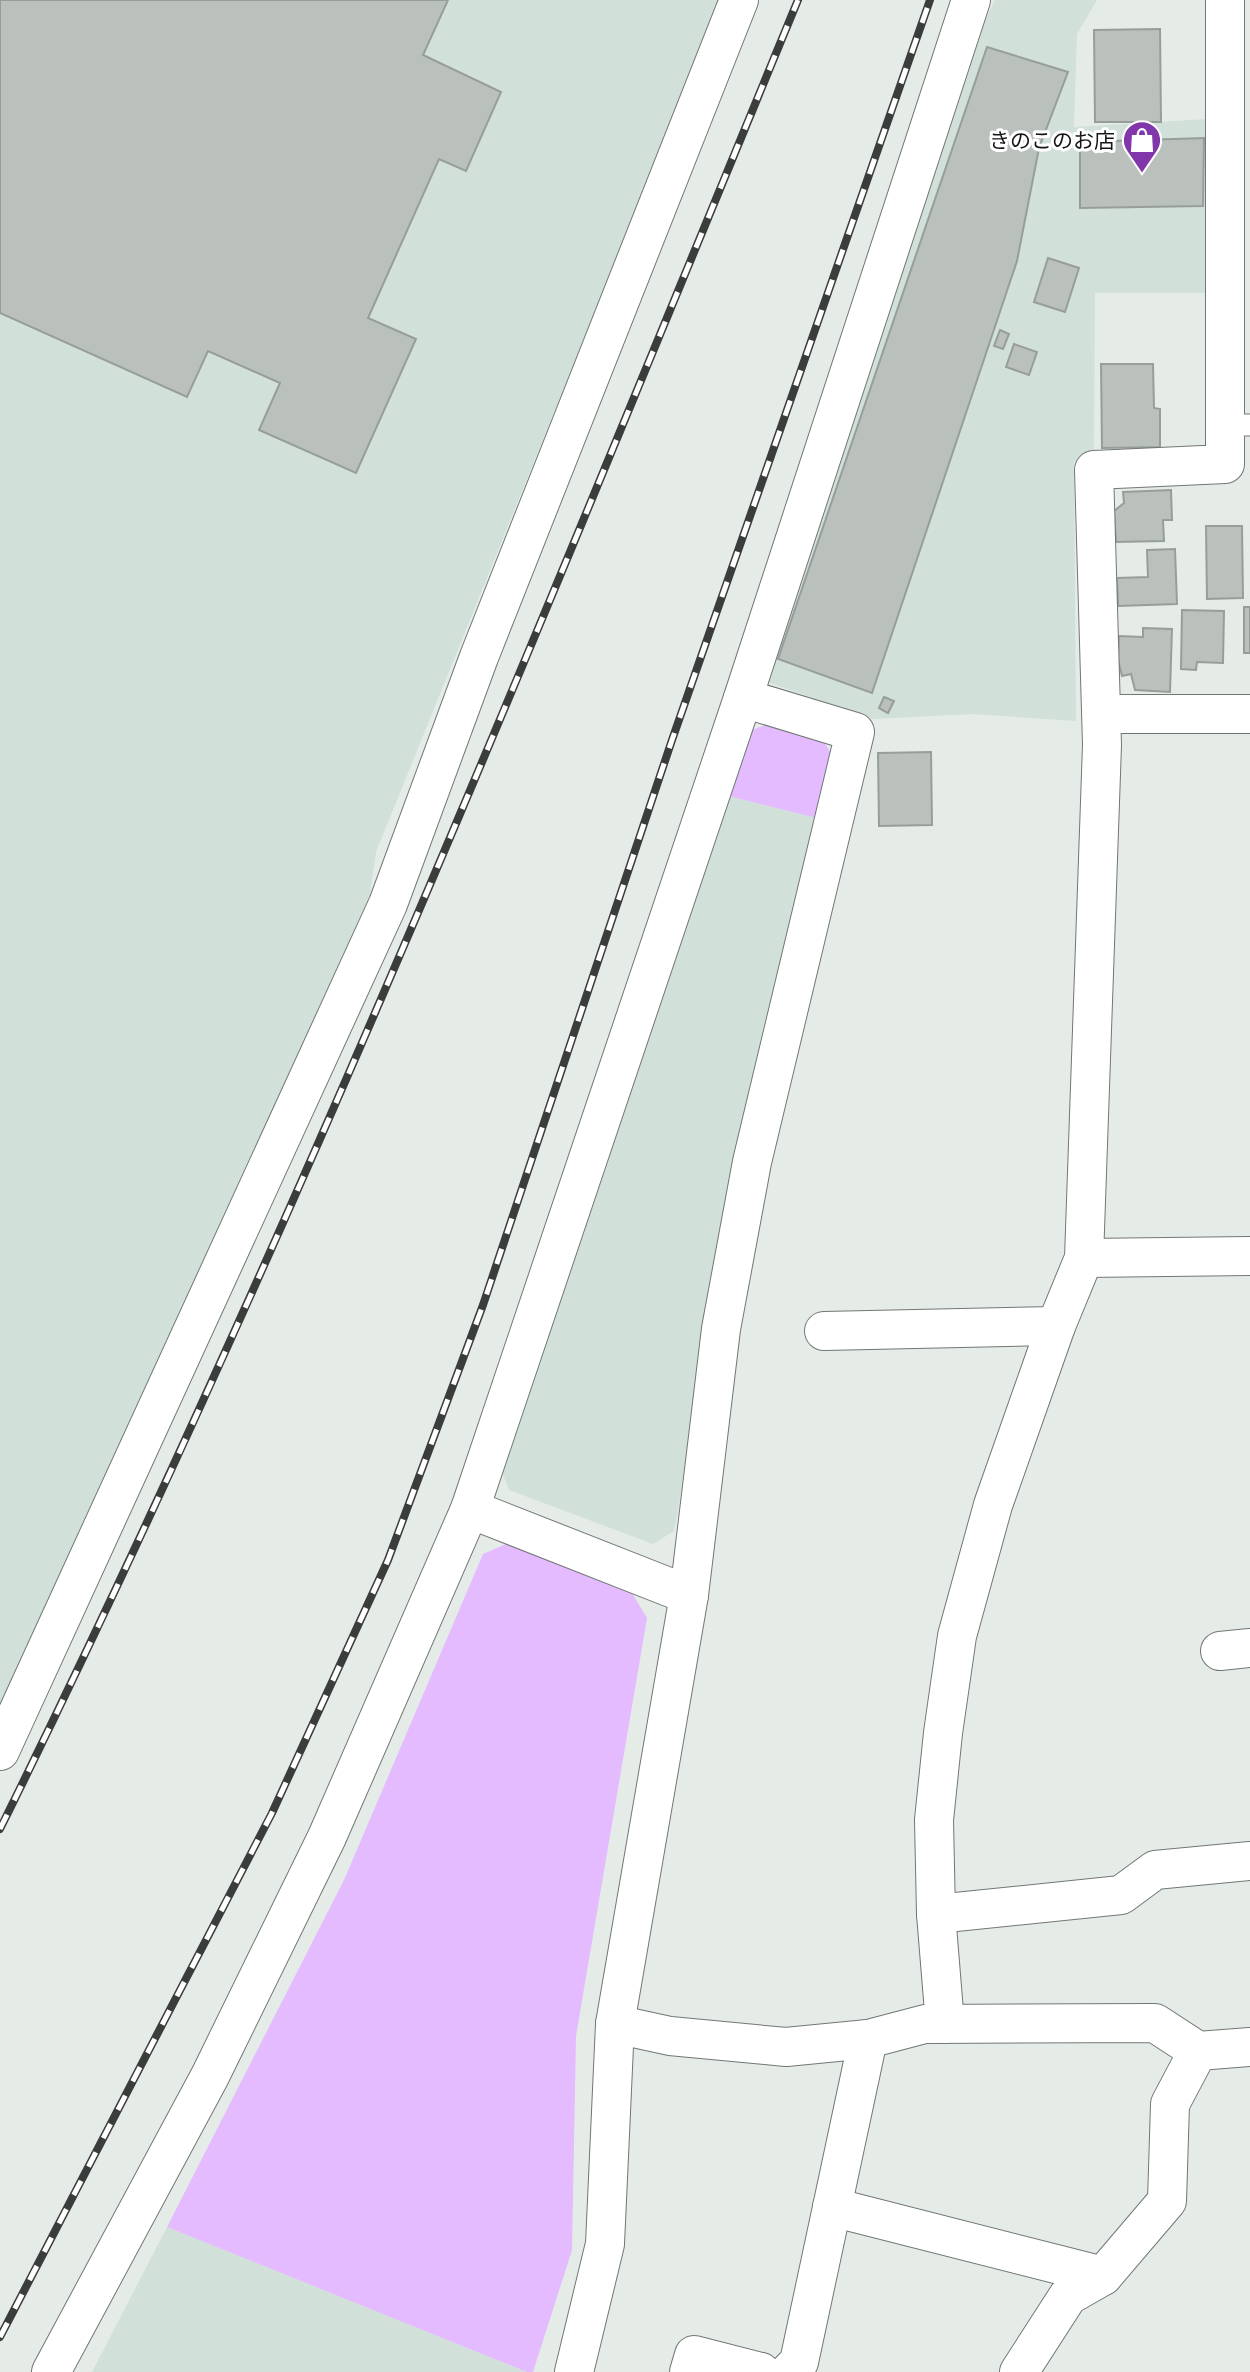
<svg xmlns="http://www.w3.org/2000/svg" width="1250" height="2372" font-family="Ubuntu,'Noto Sans JP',sans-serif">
  <rect width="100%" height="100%" fill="#e5ece8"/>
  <g fill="#d1e0d8">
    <polygon points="0,0 721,0 376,852 369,900 0,1717"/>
    <polygon points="995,0 1097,0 1077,34 1074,127 1208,119 1206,293 1095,293 1094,450 1074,462 1076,721 973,714 874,719 764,681 969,53"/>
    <polygon points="724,795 817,818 734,1202 674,1531 653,1544 509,1490 500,1467 605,1171"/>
    <polygon points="167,2227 527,2372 92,2372"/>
  </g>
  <g fill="#e3bbfe">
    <polygon points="765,725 824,742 836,761 817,818 724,795 744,733"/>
    <polygon points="506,1544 632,1593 647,1618 576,2036 572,2250 533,2372 527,2372 167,2227 344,1880 483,1554"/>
  </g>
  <g fill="#bac1bd" stroke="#979e9a" stroke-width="2">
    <polygon points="0,0 448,0 423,55 501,92 466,171 439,159 368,318 416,339 356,473 259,430 280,383 208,351 187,397 0,313"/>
    <polygon points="1160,29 1161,122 1095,122 1094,30"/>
    <polygon points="987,47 1068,72 1039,148 1017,261 872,693 778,659"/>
    <polygon points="1204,138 1203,206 1080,208 1080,142"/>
    <polygon points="1048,258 1079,268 1065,312 1034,302"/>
    <polygon points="1000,330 1009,334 1003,349 994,346"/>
    <polygon points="1014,344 1037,352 1029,375 1006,367"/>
    <polygon points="1101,364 1153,364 1154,408 1160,409 1160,447 1102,448"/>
    <polygon points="1171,490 1172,520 1163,520 1164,541 1116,542 1114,511 1124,503 1123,492"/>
    <polygon points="1206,526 1242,526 1243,598 1207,599"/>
    <polygon points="1175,549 1177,604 1118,606 1117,578 1148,577 1147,550"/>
    <rect x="1244" y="607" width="6" height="46"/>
    <polygon points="1182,610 1224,611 1223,663 1197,662 1196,670 1181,669"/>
    <polygon points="1143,628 1172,629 1170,692 1135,690 1131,674 1122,676 1118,660 1119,636 1143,637"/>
    <polygon points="884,697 894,701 888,713 879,708"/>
    <polygon points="931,752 932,825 879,826 878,753"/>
  </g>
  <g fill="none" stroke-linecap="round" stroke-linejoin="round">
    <g stroke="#717774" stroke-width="23">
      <polyline id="service" points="1225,425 1250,425"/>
    </g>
    <g stroke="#717774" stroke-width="40">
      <g id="minor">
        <polyline points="1102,714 1250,714"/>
        <polyline points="1084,1258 1250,1256"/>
        <polyline points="824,1331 1056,1326 1084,1258 1102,745 1094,470 1225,464 1225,0"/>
        <polyline points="470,1509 689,1595"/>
        <polyline points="1220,1651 1250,1648"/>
        <polyline points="0,1751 388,904 479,657 739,0"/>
        <polyline points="936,1914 1121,1895 1155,1870 1250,1861"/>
        <polyline points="615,2024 670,2036 786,2047 868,2039 925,2024 1155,2023 1198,2051"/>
        <polyline points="945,2024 936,1914 934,1820 943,1733 957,1636 993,1505 1056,1326"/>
        <polyline points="832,2207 1103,2276"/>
        <polyline points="51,2372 210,2076 327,1837 470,1509 743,698 971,0"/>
        <polyline points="574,2372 605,2244 615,2024 689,1595 721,1329 752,1162 855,732 743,698"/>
        <polyline points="689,2372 694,2355 761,2372"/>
        <polyline points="789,2372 799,2362 868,2039"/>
        <polyline points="1019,2372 1068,2296 1103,2276 1167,2201 1170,2104 1198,2051 1250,2047"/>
      </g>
    </g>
    <use href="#service" stroke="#fff" stroke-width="21"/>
    <use href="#minor" stroke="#fff" stroke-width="38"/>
    <g stroke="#3a3d3b" stroke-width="8">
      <g id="rail">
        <path d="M0,1829C295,1232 544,615 798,0"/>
        <polyline points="0,2337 272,1813 388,1560 483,1305 672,740 930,0"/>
      </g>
    </g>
    <use href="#rail" stroke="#fff" stroke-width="5" stroke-dasharray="16" stroke-linecap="butt"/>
  </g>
  <defs>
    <g id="shop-pin" transform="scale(2.0125)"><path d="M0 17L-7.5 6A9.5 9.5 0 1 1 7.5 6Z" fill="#8137a9" stroke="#fff"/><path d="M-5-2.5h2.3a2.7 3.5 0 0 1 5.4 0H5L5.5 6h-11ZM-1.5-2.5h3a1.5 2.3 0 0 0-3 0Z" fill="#fff"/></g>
  </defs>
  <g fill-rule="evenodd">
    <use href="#shop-pin" x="1142" y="140"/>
  </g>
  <g text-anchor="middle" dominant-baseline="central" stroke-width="6" stroke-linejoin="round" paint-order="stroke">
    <g font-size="21" fill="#141715" stroke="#fff" text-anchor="end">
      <text x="1115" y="140">きのこのお店</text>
    </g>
  </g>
</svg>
